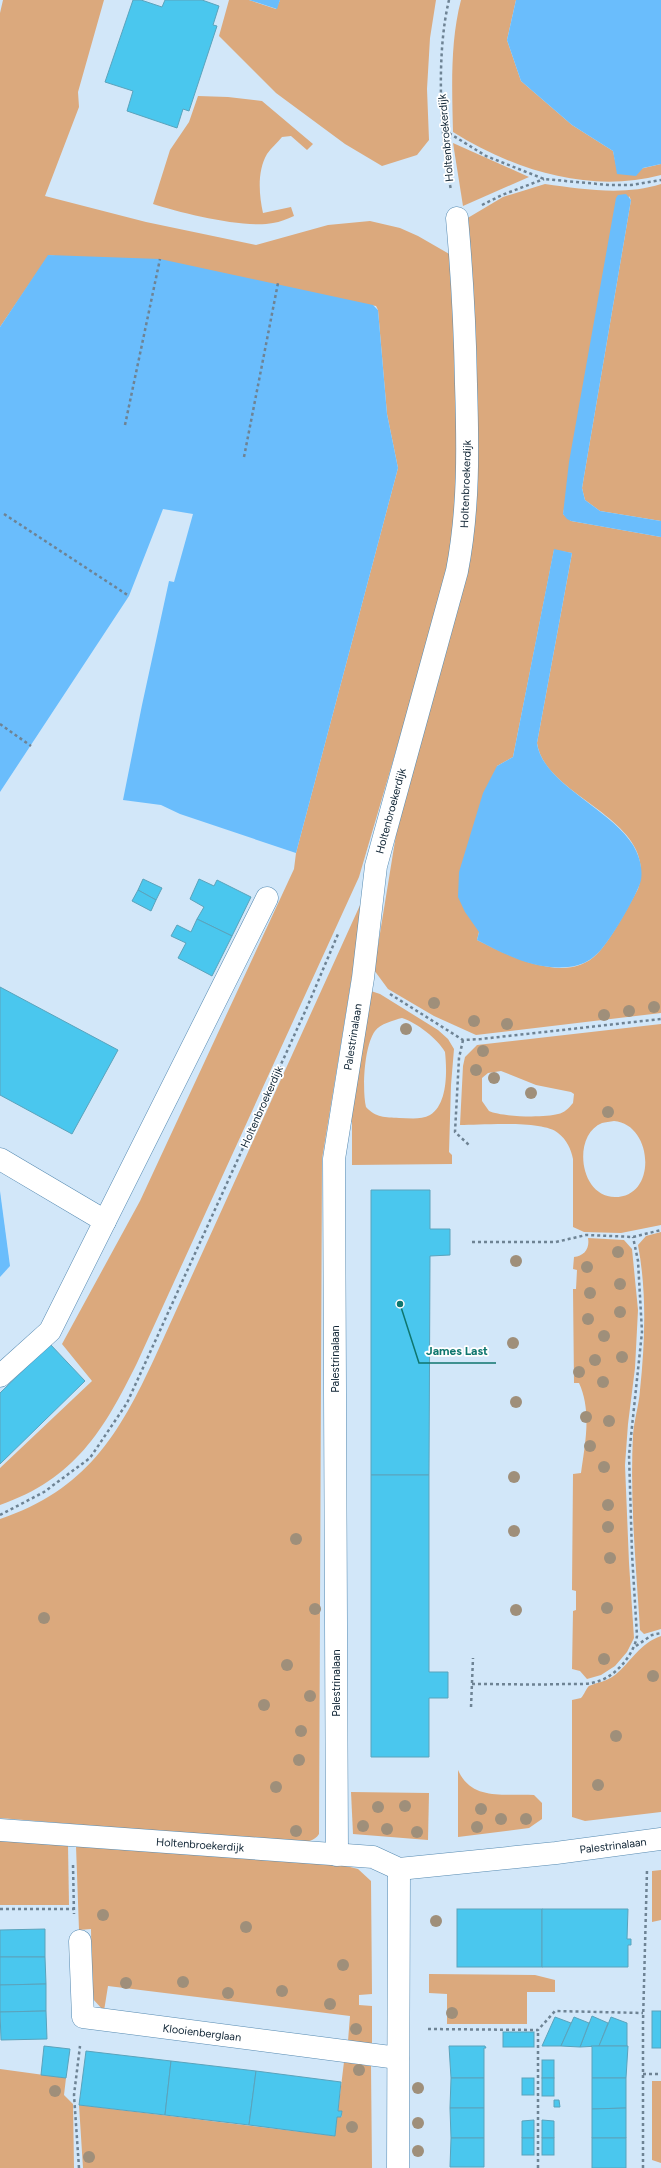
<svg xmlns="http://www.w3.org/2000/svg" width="661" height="2168" font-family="Figtree,sans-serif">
  <rect width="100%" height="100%" fill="#d2e7f9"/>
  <g fill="#dba97d" fill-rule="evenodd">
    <path d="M3,0H104L78,92L79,107L45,196L146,222L256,245L328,225L370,221L400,228L418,236L451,255L460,432L456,512L445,581L438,607L359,877L137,1363C104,1430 75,1479 0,1505V1468L92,1381L62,1344L140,1201L294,869L296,853L398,468L387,414L378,310L376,306L49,255L0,327V13Z"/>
    <polygon points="229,0 249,0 276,9 280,0 436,0 430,38 427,89 429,140 417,155 382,166 345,144 276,93 219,36"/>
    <path d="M461,0H516L507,40L521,81L572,125L613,151L618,174L661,164V175C589,194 514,170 453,132C452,89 450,42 461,0Z"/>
    <path d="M198,96L228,97L262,101L313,144L307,150L291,136L282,137C278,142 271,148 267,154C257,171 259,195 263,213L291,207L294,216C287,219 280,222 273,223C245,229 181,213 153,204L170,150L189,122Z"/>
    <polygon points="453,143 529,177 463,206"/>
    <path d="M545,184C582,189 624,196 661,184V521L600,511L585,500L582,488L631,200L629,196L563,514L571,521L661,537V1013L476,1035L434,1016L388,989L374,970L403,792L456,607L466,219L503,197ZM554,550L572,553L537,743C545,799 661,818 638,889C628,907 611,940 597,954C566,986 508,955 477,940L479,932L497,766L513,757Z"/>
    <path d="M361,903H364L322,1159L319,1834C312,1845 297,1842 285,1842L0,1818V1519C86,1490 119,1435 155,1357Z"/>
    <path d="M371,991L380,994L438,1030L448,1039L454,1049L451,1085L449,1152L452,1155V1164L352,1165V1122L350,1121ZM402,1018C417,1023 437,1038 445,1052C447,1070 448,1104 430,1115C421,1120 409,1118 399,1118C385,1117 376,1118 366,1107C362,1090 364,1046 375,1031C380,1024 394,1020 402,1018Z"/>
    <path d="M661,1024V1225L621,1233L584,1232L573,1227V1159C571,1149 567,1140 558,1133C543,1120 482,1125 460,1125L463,1066L465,1057L477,1045ZM501,1071L536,1085L571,1092L574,1094L573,1103C569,1108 564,1113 558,1114C544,1118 502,1117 489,1111L482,1101V1078L488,1073ZM614,1121C653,1124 658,1197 615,1197C579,1197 572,1135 602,1123C605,1122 610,1122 614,1121Z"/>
    <path d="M661,1232V1629L644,1634L640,1630L639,1614C635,1555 630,1494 633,1435C634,1420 639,1405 640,1390C645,1342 647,1293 638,1245L646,1236Z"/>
    <path d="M588,1238L624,1240L632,1249L638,1310L635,1368L628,1424L625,1465L629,1563L634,1638L627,1652L615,1666L601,1675L587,1679L580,1671L572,1669L573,1611L576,1610V1591L572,1590L573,1474L581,1473C585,1444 592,1411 579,1383H574L573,1289H576L577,1270L573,1269L574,1257C584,1256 590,1249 588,1238Z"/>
    <path d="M661,1636V1812L585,1821L572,1817V1700L581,1698C584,1695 587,1687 589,1686C598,1682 606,1682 615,1675C631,1662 640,1643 661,1636Z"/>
    <path d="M458,1770C472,1802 506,1793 534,1795L542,1803V1819L529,1828L458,1837Z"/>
    <polygon points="351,1792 429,1793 428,1840 353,1834"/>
    <polygon points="0,1839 68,1845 69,1905 0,1905"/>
    <polygon points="76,1846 346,1866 358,1869 371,1881 372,1994 359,1995 359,2005 372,2006 372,2044 348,2041 350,2016 108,1986 104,2011 92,1998 91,1929 79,1930"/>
    <polygon points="661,1870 661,1920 652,1922 652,1871"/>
    <polygon points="429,1974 535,1975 555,1980 555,1992 527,1992 527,2024 447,2024 447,1994 429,1993"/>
    <polygon points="344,2062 371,2066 372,2168 83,2168 79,2105 335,2136 337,2117 342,2117 342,2111 338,2111"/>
    <polygon points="0,2069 66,2078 64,2095 73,2104 74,2168 0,2168"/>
    <polygon points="652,2081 661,2081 661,2163 652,2160"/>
  </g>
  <g fill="#6abdfc">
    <polygon points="249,0 280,0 277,9"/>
    <polygon points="516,0 661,0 661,164 643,168 636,176 617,174 613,151 572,125 521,81 507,40"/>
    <polygon points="626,194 631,200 582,488 585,500 600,511 661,521 661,537 571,521 567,519 563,514 569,462 616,198 618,195"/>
    <polygon points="48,255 160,259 373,305 378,310 387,414 398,468 296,853 180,814 161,805 123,800 142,705 169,581 174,582 193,514 163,509 129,596 0,792 0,327"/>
    <path d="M554,549L572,553L537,743C542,783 611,809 633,845C639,855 643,868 641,880C638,894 609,943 598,953C590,961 580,966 568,967C534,970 506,955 477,940L479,932L465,912L458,897L459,872L483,793L497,766L513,757Z"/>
    <polygon points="0,1191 10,1266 0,1277"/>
  </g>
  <g fill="#4ac7ee" stroke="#5aa3bc">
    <polygon points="133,0 141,0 162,7 165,0 202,0 219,6 213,25 217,26 189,111 183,109 177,128 127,111 133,91 105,82"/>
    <polygon points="143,879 162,888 156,900 138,890"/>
    <polygon points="199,879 214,886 217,880 251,897 232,936 197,919 204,907 190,899"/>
    <polygon points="138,890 156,900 151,911 132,901"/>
    <polygon points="197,919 232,936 212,976 178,958 186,943 171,936 177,925 191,932"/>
    <polygon points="0,987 118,1050 72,1134 0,1095"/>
    <polygon points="371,1190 430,1190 430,1229 450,1229 450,1255 430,1256 429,1475 371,1475"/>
    <polygon points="50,1344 85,1381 0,1464 0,1393"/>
    <polygon points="371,1475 429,1475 429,1672 448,1672 448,1698 429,1698 429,1757 371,1757"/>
    <rect x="457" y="1909" width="85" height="58"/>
    <polygon points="542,1909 628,1909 627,1939 631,1939 631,1945 628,1945 628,1967 542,1967"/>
    <polygon points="45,1929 45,1957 0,1957 0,1930"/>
    <polygon points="0,1957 45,1957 46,1984 0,1985"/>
    <polygon points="46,1984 46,2011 0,2012 0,1985"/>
    <polygon points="46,2011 47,2039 1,2040 0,2012"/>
    <rect x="652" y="2011" width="9" height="37"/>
    <polygon points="592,2016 608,2023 599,2046 580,2047"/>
    <polygon points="555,2017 571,2023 561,2046 542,2046"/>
    <polygon points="574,2017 589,2023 580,2047 561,2046"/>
    <polygon points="611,2017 627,2023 627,2046 599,2046"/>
    <rect x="503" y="2032" width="31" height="15"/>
    <polygon points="44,2046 70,2049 66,2078 41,2075"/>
    <polygon points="449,2046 485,2046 486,2048 484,2048 484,2078 451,2078"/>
    <polygon points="591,2046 628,2046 626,2078 592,2078 592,2047"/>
    <polygon points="86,2051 171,2061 165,2115 79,2105"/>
    <rect x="542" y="2060" width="12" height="18"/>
    <polygon points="171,2061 256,2071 249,2125 165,2115"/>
    <polygon points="256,2071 341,2082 338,2111 342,2111 341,2117 337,2117 335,2136 249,2125"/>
    <polygon points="451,2078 484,2078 484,2108 450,2108"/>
    <rect x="522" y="2078" width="12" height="17"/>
    <rect x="542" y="2078" width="12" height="18"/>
    <polygon points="592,2078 626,2078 626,2108 592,2109"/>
    <polygon points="554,2100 559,2100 560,2107 554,2107"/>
    <polygon points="450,2108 484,2108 484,2138 451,2138"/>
    <polygon points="626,2108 626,2138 592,2138 592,2109"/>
    <polygon points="534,2120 534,2138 522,2138 522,2121"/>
    <polygon points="542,2120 554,2121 554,2138 542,2138"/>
    <polygon points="451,2138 484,2138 484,2167 450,2167"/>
    <rect x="522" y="2138" width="12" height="17"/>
    <rect x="542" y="2138" width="12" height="17"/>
    <rect x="592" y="2138" width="34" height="30"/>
  </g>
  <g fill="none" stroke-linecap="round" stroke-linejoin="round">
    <g stroke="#568ab1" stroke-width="23">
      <g id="street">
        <polyline points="0,1159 105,1221 50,1331 0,1376"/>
        <polyline points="105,1221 267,898"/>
        <polyline points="0,1830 373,1857 399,1869 556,1853 661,1839"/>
        <path d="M337,1855L334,1159L363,978L376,866L457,571C469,509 468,447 466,384C465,329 462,273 457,218"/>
        <polyline points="80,1941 83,2017 398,2058"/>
        <polyline points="398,2168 399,1869"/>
      </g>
    </g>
    <g stroke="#6e8394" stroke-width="2.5" stroke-dasharray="3 3" stroke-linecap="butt">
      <path d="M449,0C436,54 440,136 451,190"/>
      <polyline points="444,130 486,156 544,179 609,185 631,185 661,180"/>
      <polyline points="482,205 502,195 544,179"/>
      <polyline points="125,425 160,259"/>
      <polyline points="244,457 278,283"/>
      <polyline points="4,514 129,596"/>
      <polyline points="0,724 31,746"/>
      <polyline points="390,994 463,1040 481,1039 661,1019"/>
      <polyline points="463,1040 459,1058 455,1132 469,1145"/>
      <polyline points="472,1242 556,1242 586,1235 633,1237 661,1230"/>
      <polyline points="0,1515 44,1492 90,1458 127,1403 308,1005 338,934"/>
      <polyline points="636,1646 652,1635 661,1633"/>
      <path d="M472,1684C503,1684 534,1685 565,1684C576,1684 588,1685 599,1681C617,1675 634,1654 637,1636L632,1554L629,1455L642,1332L638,1261L633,1237"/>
      <polyline points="471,1707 473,1658"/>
      <polyline points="73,1865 74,1914"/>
      <polyline points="0,1909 74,1909"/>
      <polyline points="428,2029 538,2030 555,2011 643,2013"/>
      <polyline points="643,2074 661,2074"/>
      <polyline points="79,2168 74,2095 80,2046"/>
      <polyline points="538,2168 538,2030"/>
      <polyline points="643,2168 643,2022 647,1870"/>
    </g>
    <use href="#street" stroke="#fff" stroke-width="22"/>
  </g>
  <g fill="#9f8f7a">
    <circle cx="434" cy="1003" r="6"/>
    <circle cx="654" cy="1007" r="6"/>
    <circle cx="629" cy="1011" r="6"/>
    <circle cx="604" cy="1015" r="6"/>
    <circle cx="474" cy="1021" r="6"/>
    <circle cx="507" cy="1024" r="6"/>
    <circle cx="406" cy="1029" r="6"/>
    <circle cx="483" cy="1051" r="6"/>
    <circle cx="476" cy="1070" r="6"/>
    <circle cx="494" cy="1078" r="6"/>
    <circle cx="531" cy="1093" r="6"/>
    <circle cx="608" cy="1112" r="6"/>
    <circle cx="618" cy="1252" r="6"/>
    <circle cx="516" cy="1261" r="6"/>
    <circle cx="587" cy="1267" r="6"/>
    <circle cx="620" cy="1284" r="6"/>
    <circle cx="590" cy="1293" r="6"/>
    <circle cx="620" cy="1312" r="6"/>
    <circle cx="588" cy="1319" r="6"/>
    <circle cx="604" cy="1336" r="6"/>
    <circle cx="513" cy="1343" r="6"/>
    <circle cx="622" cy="1357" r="6"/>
    <circle cx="595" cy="1360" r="6"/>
    <circle cx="579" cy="1372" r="6"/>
    <circle cx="603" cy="1382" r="6"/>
    <circle cx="516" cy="1402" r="6"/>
    <circle cx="586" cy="1417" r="6"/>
    <circle cx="609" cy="1421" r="6"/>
    <circle cx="590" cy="1446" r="6"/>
    <circle cx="604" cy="1467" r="6"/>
    <circle cx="514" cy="1477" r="6"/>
    <circle cx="608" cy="1505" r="6"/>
    <circle cx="608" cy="1527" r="6"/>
    <circle cx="514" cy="1531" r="6"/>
    <circle cx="296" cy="1539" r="6"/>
    <circle cx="610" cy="1558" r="6"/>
    <circle cx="607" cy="1608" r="6"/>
    <circle cx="315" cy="1609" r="6"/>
    <circle cx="516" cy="1610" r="6"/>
    <circle cx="44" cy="1618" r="6"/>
    <circle cx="604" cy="1659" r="6"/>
    <circle cx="287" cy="1665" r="6"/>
    <circle cx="653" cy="1676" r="6"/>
    <circle cx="310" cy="1696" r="6"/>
    <circle cx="264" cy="1705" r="6"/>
    <circle cx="301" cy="1731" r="6"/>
    <circle cx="616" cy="1736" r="6"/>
    <circle cx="299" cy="1760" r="6"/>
    <circle cx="598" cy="1785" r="6"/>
    <circle cx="276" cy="1787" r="6"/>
    <circle cx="405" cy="1806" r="6"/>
    <circle cx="378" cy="1807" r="6"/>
    <circle cx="481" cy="1809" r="6"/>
    <circle cx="501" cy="1819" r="6"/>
    <circle cx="526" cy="1819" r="6"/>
    <circle cx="363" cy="1826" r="6"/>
    <circle cx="477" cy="1827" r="6"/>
    <circle cx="387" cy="1829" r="6"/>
    <circle cx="296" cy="1831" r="6"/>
    <circle cx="417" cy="1832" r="6"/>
    <circle cx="103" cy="1915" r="6"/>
    <circle cx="436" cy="1921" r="6"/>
    <circle cx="246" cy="1927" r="6"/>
    <circle cx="343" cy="1965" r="6"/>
    <circle cx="183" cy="1982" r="6"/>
    <circle cx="126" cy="1983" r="6"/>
    <circle cx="282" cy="1991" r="6"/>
    <circle cx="228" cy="1993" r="6"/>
    <circle cx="330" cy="2004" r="6"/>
    <circle cx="452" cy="2013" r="6"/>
    <circle cx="356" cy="2029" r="6"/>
    <circle cx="359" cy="2070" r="6"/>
    <circle cx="418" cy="2088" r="6"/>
    <circle cx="55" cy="2091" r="6"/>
    <circle cx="418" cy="2123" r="6"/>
    <circle cx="352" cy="2127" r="6"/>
    <circle cx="418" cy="2151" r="6"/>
    <circle cx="89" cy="2157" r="6"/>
  </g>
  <g text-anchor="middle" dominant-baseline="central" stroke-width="3.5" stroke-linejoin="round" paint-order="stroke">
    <g font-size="11" fill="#0e2333" stroke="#fff">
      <text transform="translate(446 138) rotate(-95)">Holtenbroekerdijk</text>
      <text transform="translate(466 484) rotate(-88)">Holtenbroekerdijk</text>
      <text transform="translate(391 811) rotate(-75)">Holtenbroekerdijk</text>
      <text transform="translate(353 1037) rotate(-81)">Palestrinalaan</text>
      <text transform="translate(262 1107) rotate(-66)">Holtenbroekerdijk</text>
      <text transform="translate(335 1359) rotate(-90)">Palestrinalaan</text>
      <text transform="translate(336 1683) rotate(-90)">Palestrinalaan</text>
      <text transform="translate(200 1845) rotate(4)">Holtenbroekerdijk</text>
      <text transform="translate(613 1846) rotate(-7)">Palestrinalaan</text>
      <text transform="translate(202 2033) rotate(7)">Klooienberglaan</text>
    </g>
  </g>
  <path fill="none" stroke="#0f766e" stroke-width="1.5" d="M400 1304L419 1363H496"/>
  <circle fill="#0f766e" stroke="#fff" stroke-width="1.5" cx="400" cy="1304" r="4"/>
  <g font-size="12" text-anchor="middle" font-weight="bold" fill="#0f766e" stroke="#fff" stroke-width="3.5" stroke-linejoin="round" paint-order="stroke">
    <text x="457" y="1355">James Last</text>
  </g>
</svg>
